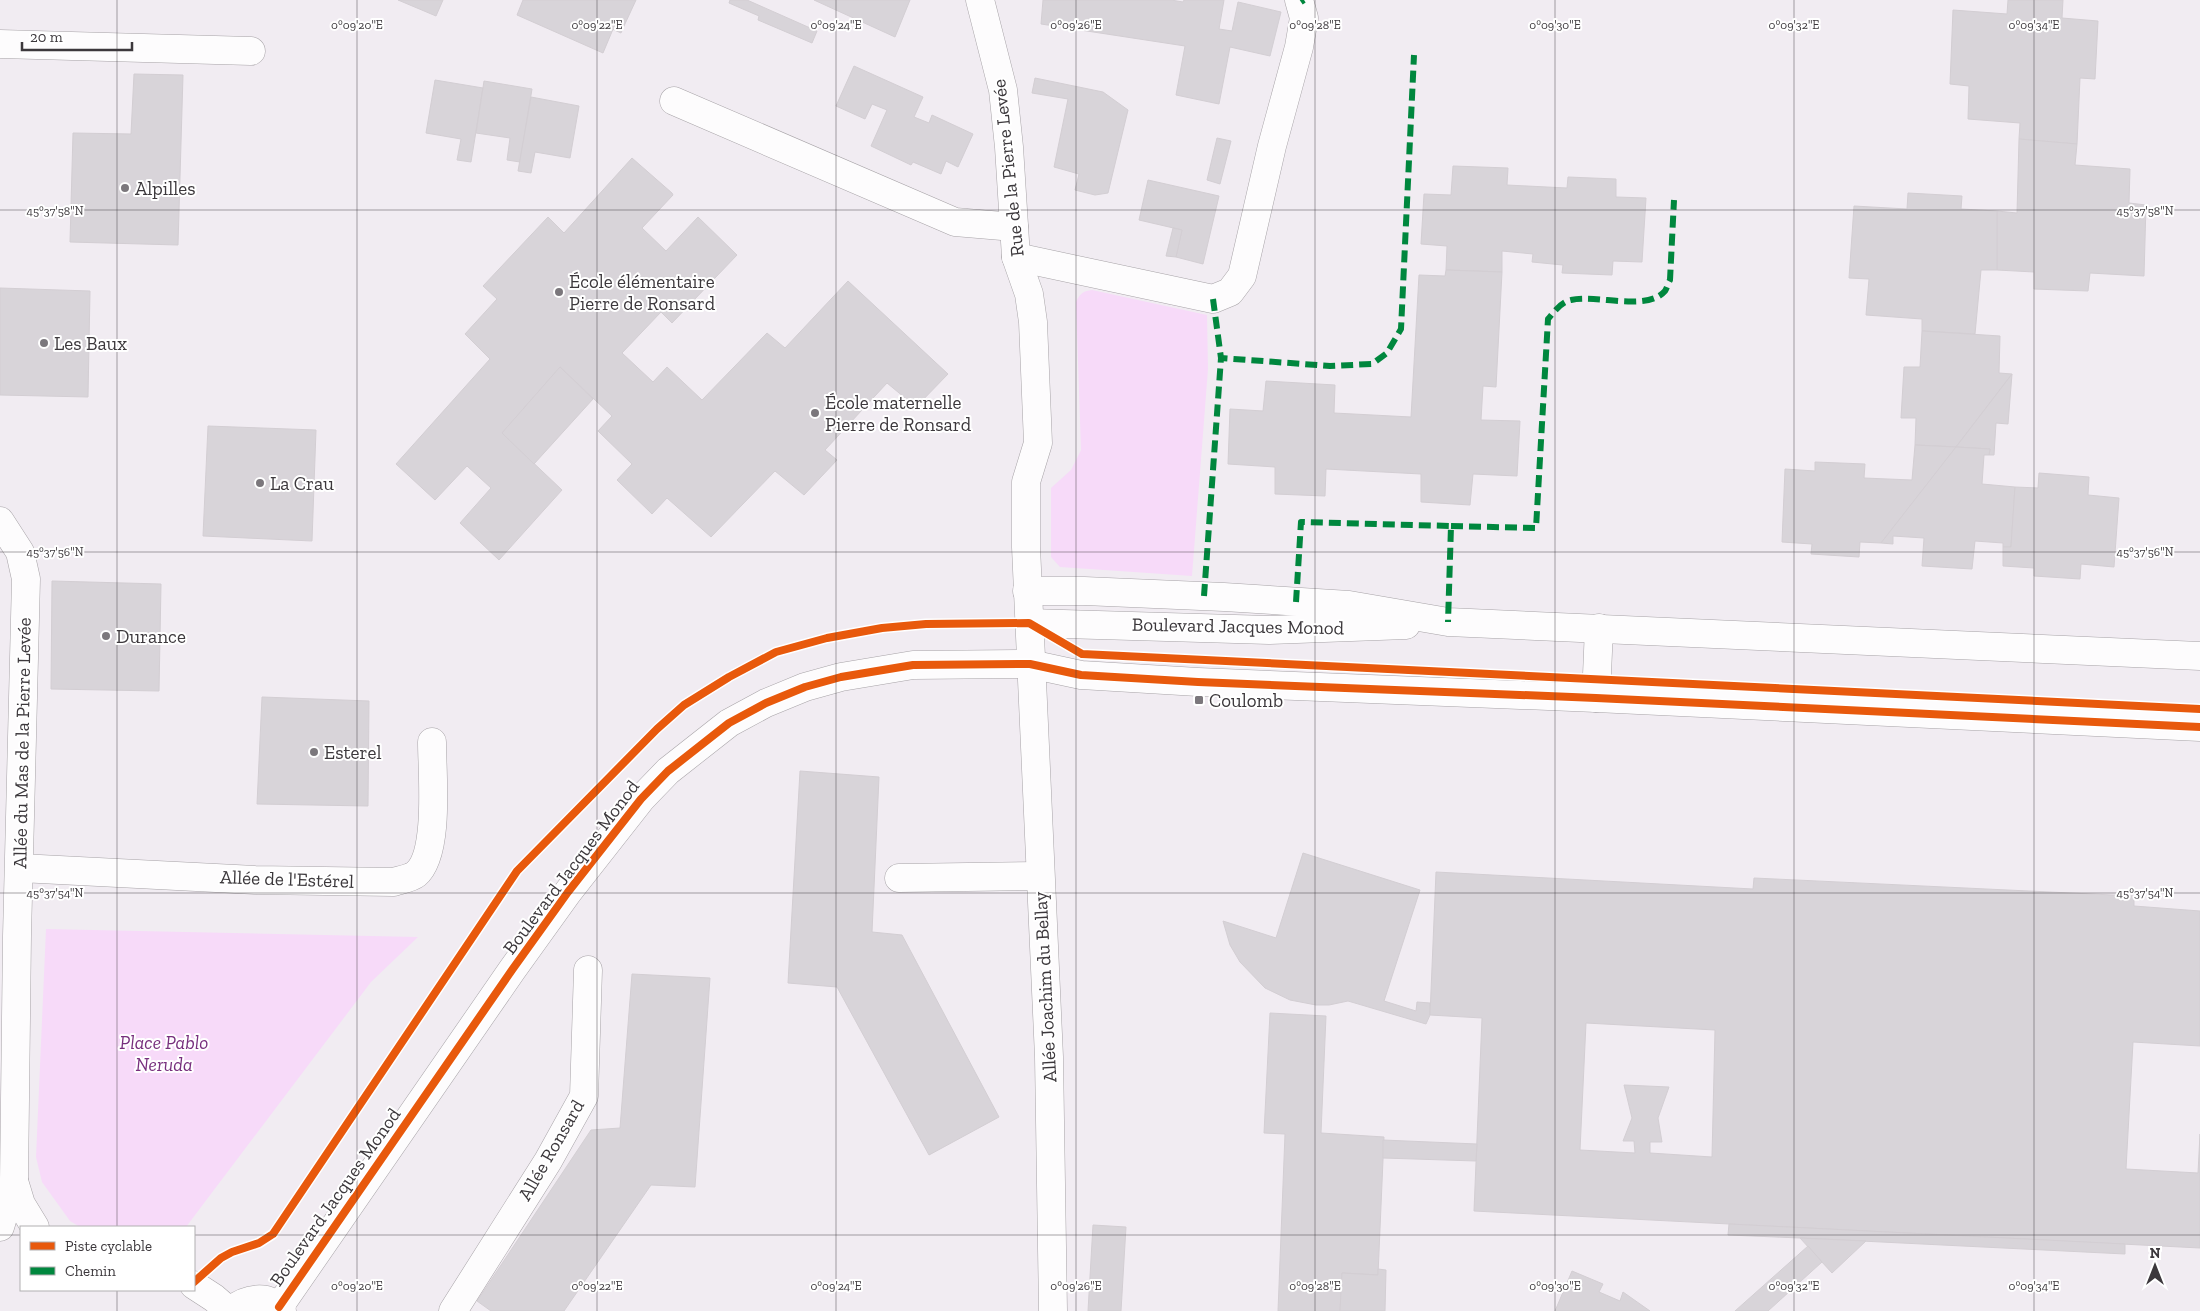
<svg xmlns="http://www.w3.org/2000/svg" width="2200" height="1311" font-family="'Zilla Slab',serif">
  <rect width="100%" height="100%" fill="#f1ecf2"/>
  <g fill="#f7daf9">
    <path d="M1092,290L1207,315L1208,369L1192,576L1060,567L1051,557V488L1071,470L1081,450L1076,302C1080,293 1084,291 1092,290Z"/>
    <polygon points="46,929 418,937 371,982 186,1227 80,1227 70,1221 42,1182 36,1157"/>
  </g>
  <g fill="#d8d4d9" stroke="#d3ced3" fill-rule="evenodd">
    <polygon points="398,0 443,0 436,16"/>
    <polygon points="523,0 636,0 624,26 616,22 603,53 517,15"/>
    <polygon points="730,0 747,0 817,31 812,43 758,20 759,16 729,3"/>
    <polygon points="814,0 910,0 895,37"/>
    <polygon points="1043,0 1171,0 1183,2 1184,0 1224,0 1219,29 1232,31 1238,2 1281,12 1270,56 1230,47 1219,104 1176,95 1185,46 1041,24"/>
    <polygon points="2008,0 2063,0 2062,18 2098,21 2095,79 2080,78 2077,144 2019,139 2020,123 1968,119 1969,86 1950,84 1953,10 2007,14"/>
    <polygon points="616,22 624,26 621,33 612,29"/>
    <polygon points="854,66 923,97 914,117 929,123 932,115 973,134 958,167 946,161 941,174 913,162 911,165 871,146 887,110 872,104 865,119 836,106"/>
    <polygon points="134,74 183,75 178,245 70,242 73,133 131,134"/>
    <polygon points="1035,78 1103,92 1128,110 1108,193 1095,195 1075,190 1079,174 1054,167 1068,99 1032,93"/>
    <polygon points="435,80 483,88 471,162 457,160 461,139 426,133"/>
    <polygon points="484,81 532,89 520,162 507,160 510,138 476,133"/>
    <polygon points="531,97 579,106 570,158 535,152 531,173 518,171"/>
    <polygon points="1217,138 1231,141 1220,184 1207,180"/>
    <polygon points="2019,139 2077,144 2075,165 2130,169 2129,203 2146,205 2144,276 2090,273 2088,291 2034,289 2034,272 1997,270 1997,211 2017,213"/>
    <polygon points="632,158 672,193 673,195 642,228 666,251 698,217 737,255 672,323 661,312 622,353 653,382 667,367 702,400 767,333 785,348 848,281 948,374 916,407 887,383 825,450 837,460 804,495 775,471 711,537 667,498 652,514 617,480 632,464 598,431 612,416 560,367 502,433 562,490 499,560 460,523 491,488 467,466 435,500 396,464 490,359 465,334 497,299 483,286 548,217 564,233"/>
    <polygon points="1453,166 1508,168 1507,185 1567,188 1568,177 1616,179 1616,197 1646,198 1642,262 1613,261 1612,275 1562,273 1563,265 1532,262 1533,254 1502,251 1502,272 1446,270 1447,246 1421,244 1424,194 1451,195"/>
    <polygon points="1148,180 1219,196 1203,264 1176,257 1182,230 1139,220"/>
    <polygon points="1908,193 1962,196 1961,209 1997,211 1997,270 1981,270 1975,334 1922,331 1922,319 1866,315 1869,279 1849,278 1854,206 1907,209"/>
    <polygon points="1173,228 1182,230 1176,257 1166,256"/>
    <polygon points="1446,270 1502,272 1496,387 1483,386 1481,420 1520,421 1517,476 1473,474 1470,505 1421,502 1421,474 1326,469 1325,496 1275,494 1275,467 1228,464 1230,409 1263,411 1266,381 1335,385 1334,413 1411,417 1419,275 1445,276"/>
    <polygon points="0,288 90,291 88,397 0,395"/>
    <polygon points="1922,331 2000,336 1999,373 2012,374 1956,447 1915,445 1916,418 1901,418 1904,367 1920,367"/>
    <polygon points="560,367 593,399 534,464 502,433"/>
    <polygon points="2012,374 2008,424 1996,423 1994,455 1989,455 1990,449 1956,447"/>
    <polygon points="208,426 316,430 312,541 203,536"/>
    <polygon points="1915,445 1956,447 1881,543 1860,542 1859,557 1811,554 1812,544 1782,542 1785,469 1815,471 1815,462 1865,464 1864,478 1912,480"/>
    <polygon points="1956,447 1990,449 1989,455 1984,455 1982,484 2015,487 2011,547 2003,547 2003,543 1975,541 1972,569 1922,566 1924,538 1893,536 1893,544 1881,543"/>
    <polygon points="2039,473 2089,477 2088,495 2119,498 2114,567 2081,564 2080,579 2034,576 2034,568 2003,566 2003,547 2011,547 2015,487 2038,488"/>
    <polygon points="52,581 161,584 159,691 51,689"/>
    <polygon points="262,697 369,701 368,806 257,804"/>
    <polygon points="800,771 879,777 872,932 902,935 999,1117 929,1155 837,987 788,983"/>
    <polygon points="1303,853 1420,890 1384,1001 1416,1011 1417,1002 1430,1003 1430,1015 1426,1024 1348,1001 1329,1005 1316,1005 1290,1000 1265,988 1240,962 1230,945 1223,921 1276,938"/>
    <path d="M1436,872L1753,889L1754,878L2134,896V906L2200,911V1046L2133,1042L2126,1169L2198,1173L2200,1134V1248L1474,1211L1482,1018L1430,1015ZM1586,1023L1715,1030L1712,1157L1650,1153V1142H1662L1658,1118L1669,1087L1624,1085L1632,1118L1623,1141H1634L1635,1153L1580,1150Z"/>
    <polygon points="632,974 710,978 695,1187 651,1185 564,1311 491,1311 477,1301 591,1130 620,1128"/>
    <polygon points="1270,1013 1326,1016 1321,1133 1384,1137 1378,1275 1342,1273 1340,1311 1278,1311 1285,1134 1264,1133"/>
    <polygon points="1383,1140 1477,1144 1476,1161 1383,1158"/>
    <polygon points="1729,1224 2125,1244 2125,1254 1800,1238 1728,1235"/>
    <polygon points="1093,1225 1126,1227 1121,1311 1088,1311"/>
    <polygon points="1800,1238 1866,1241 1832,1273"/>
    <polygon points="1808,1246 1822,1262 1768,1311 1735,1311"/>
    <polygon points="1378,1269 1386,1270 1385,1311 1340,1311 1342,1273 1378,1275"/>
    <polygon points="1572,1271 1603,1284 1599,1292 1620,1301 1623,1292 1650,1311 1555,1311"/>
  </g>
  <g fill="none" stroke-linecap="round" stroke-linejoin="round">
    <g stroke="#a7a3a7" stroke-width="29">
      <g id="minor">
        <polyline points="980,0 1003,90 1009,147 1016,257 1029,294 1033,322 1038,443 1026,482 1026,547 1049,1057 1053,1311"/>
        <polyline points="0,44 251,51"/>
        <polyline points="674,101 955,222 1014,227"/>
        <polyline points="1016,257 1213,299 1230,292 1242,276 1272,146 1299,47 1304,18 1299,0"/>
        <polyline points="0,521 20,552 26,579 17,936 14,1181 0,1227"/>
        <polyline points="1027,591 1084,591 1224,597 1349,605 1448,622 2200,656"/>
        <polyline points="1029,623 1269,630 1406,625"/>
        <polyline points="1596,698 1599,628"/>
        <path d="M20,868L255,880L394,882C400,880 411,878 416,874C440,854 432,773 432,742"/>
        <polyline points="899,878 1040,876"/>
        <polyline points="14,1181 21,1204 35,1227"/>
        <polyline points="194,1285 214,1298 229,1311"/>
        <polyline points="279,1307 512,970 568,892 641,799 668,771 729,723 766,703 805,687 841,677 913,665 1030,664 1081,675 1198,682 1596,698 2200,727"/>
        <path d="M230,1311C246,1298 268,1293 282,1311"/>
        <polyline points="453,1311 548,1161 584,1096 588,970"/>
      </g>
    </g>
    <use href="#minor" stroke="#fdfcfd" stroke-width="28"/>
    <g stroke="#00873e" stroke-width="6" stroke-dasharray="12 6" stroke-linecap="butt">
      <polyline points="1301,2 1304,0"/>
      <polyline points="1213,299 1221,358 1330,366 1372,364 1387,353 1401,329 1414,55"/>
      <path d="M1451,526L1536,528L1548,319C1554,312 1561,302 1571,300C1596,294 1647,312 1665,291C1667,288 1668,283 1670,280L1674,200"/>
      <polyline points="1204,596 1221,358"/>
      <polyline points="1296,602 1301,522 1451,526 1448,622"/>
    </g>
    <g stroke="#fff" stroke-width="11">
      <g id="cycleway">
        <polyline points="194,1282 221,1258 232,1252 259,1243 273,1234 517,871 657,729 684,705 729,677 776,652 827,638 882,628 926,624 1029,623 1082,654 2200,709"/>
        <polyline points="279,1307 512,970 568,892 641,799 668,771 729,723 766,703 805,687 841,677 913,665 1030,664 1081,675 1198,682 1596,698 2200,727"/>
      </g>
    </g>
    <use href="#cycleway" stroke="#e8590c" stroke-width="8"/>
  </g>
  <path fill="none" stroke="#3c383c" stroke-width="1" stroke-opacity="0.45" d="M117,0V1227M357,0V1311M597,0V1311M836,0V1311M1076,0V1311M1315,0V1311M1555,0V1311M1794,0V1311M2034,0V1311M0,210H2200M0,552H2200M0,893H2200M0,1235H21M194,1235H2200M117,1290V1311"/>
  <g fill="#7b777c" stroke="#fff" stroke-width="2">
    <circle cx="125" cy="188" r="5"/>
    <circle cx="559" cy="292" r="5"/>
    <circle cx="44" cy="343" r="5"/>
    <circle cx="815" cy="413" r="5"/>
    <circle cx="260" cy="483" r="5"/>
    <circle cx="106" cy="636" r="5"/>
    <rect x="1194" y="695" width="10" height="10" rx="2.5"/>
    <circle cx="314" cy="752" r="5"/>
  </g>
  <g text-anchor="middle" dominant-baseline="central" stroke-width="4" stroke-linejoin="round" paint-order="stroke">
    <g font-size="19" fill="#3c383c" stroke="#fff">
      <text transform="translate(1008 168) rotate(-96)">Rue de la Pierre Levée</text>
      <text transform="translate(1238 626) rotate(1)">Boulevard Jacques Monod</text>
      <text transform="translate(22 743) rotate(-89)">Allée du Mas de la Pierre Levée</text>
      <text transform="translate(571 867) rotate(-53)">Boulevard Jacques Monod</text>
      <text transform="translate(287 879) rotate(2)">Allée de l'Estérel</text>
      <text transform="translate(1045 987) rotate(-93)">Allée Joachim du Bellay</text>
      <text transform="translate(551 1150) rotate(-60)">Allée Ronsard</text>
      <text transform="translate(335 1197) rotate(-55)">Boulevard Jacques Monod</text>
    </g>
    <g font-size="19" fill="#3c383c" stroke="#fff" text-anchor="start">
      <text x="135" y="188">Alpilles</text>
      <text x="569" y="281">École élémentaire<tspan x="569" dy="22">Pierre de Ronsard</tspan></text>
      <text x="54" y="343">Les Baux</text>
      <text x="825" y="402">École maternelle<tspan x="825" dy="22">Pierre de Ronsard</tspan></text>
      <text x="270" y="483">La Crau</text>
      <text x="116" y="636">Durance</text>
      <text x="1209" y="700">Coulomb</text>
      <text x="324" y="752">Esterel</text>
    </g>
    <g font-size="19" font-style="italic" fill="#772f7d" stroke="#fff">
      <text x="164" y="1042">Place Pablo<tspan x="164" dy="22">Neruda</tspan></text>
    </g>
  </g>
  <g font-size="12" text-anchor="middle" fill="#3c383c" stroke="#fff" stroke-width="4" stroke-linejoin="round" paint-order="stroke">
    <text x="357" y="29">0°09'20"E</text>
    <text x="597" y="29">0°09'22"E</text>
    <text x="836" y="29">0°09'24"E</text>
    <text x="1076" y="29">0°09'26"E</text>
    <text x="1315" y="29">0°09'28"E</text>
    <text x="1555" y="29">0°09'30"E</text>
    <text x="1794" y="29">0°09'32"E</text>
    <text x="2034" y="29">0°09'34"E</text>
    <text x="55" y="215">45°37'58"N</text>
    <text x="2145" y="215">45°37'58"N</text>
    <text x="55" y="556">45°37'56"N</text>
    <text x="2145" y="556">45°37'56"N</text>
    <text x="55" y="897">45°37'54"N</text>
    <text x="2145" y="897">45°37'54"N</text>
    <text x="357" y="1290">0°09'20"E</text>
    <text x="597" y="1290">0°09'22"E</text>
    <text x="836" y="1290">0°09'24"E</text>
    <text x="1076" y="1290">0°09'26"E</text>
    <text x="1315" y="1290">0°09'28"E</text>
    <text x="1555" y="1290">0°09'30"E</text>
    <text x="1794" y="1290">0°09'32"E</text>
    <text x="2034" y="1290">0°09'34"E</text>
  </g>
  <rect x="20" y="1226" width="175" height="65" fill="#ffffff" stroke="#b1afb1"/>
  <rect x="30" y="1242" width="25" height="8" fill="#e8590c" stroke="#b1afb1"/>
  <text x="65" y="1251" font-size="15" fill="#3c383c">Piste cyclable</text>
  <rect x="30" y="1267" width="25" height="8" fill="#00873e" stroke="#b1afb1"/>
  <text x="65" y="1276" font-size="15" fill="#3c383c">Chemin</text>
  <g transform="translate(2155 1266)" stroke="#ffffff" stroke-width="4" paint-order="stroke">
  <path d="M0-4L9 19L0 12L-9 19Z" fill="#3c383c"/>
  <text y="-8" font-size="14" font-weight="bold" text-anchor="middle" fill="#3c383c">N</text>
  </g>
  <path d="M22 42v8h110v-8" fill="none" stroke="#3c383c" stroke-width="2.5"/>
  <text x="30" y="42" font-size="15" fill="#3c383c" stroke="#ffffff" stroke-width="4" paint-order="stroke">20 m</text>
</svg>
